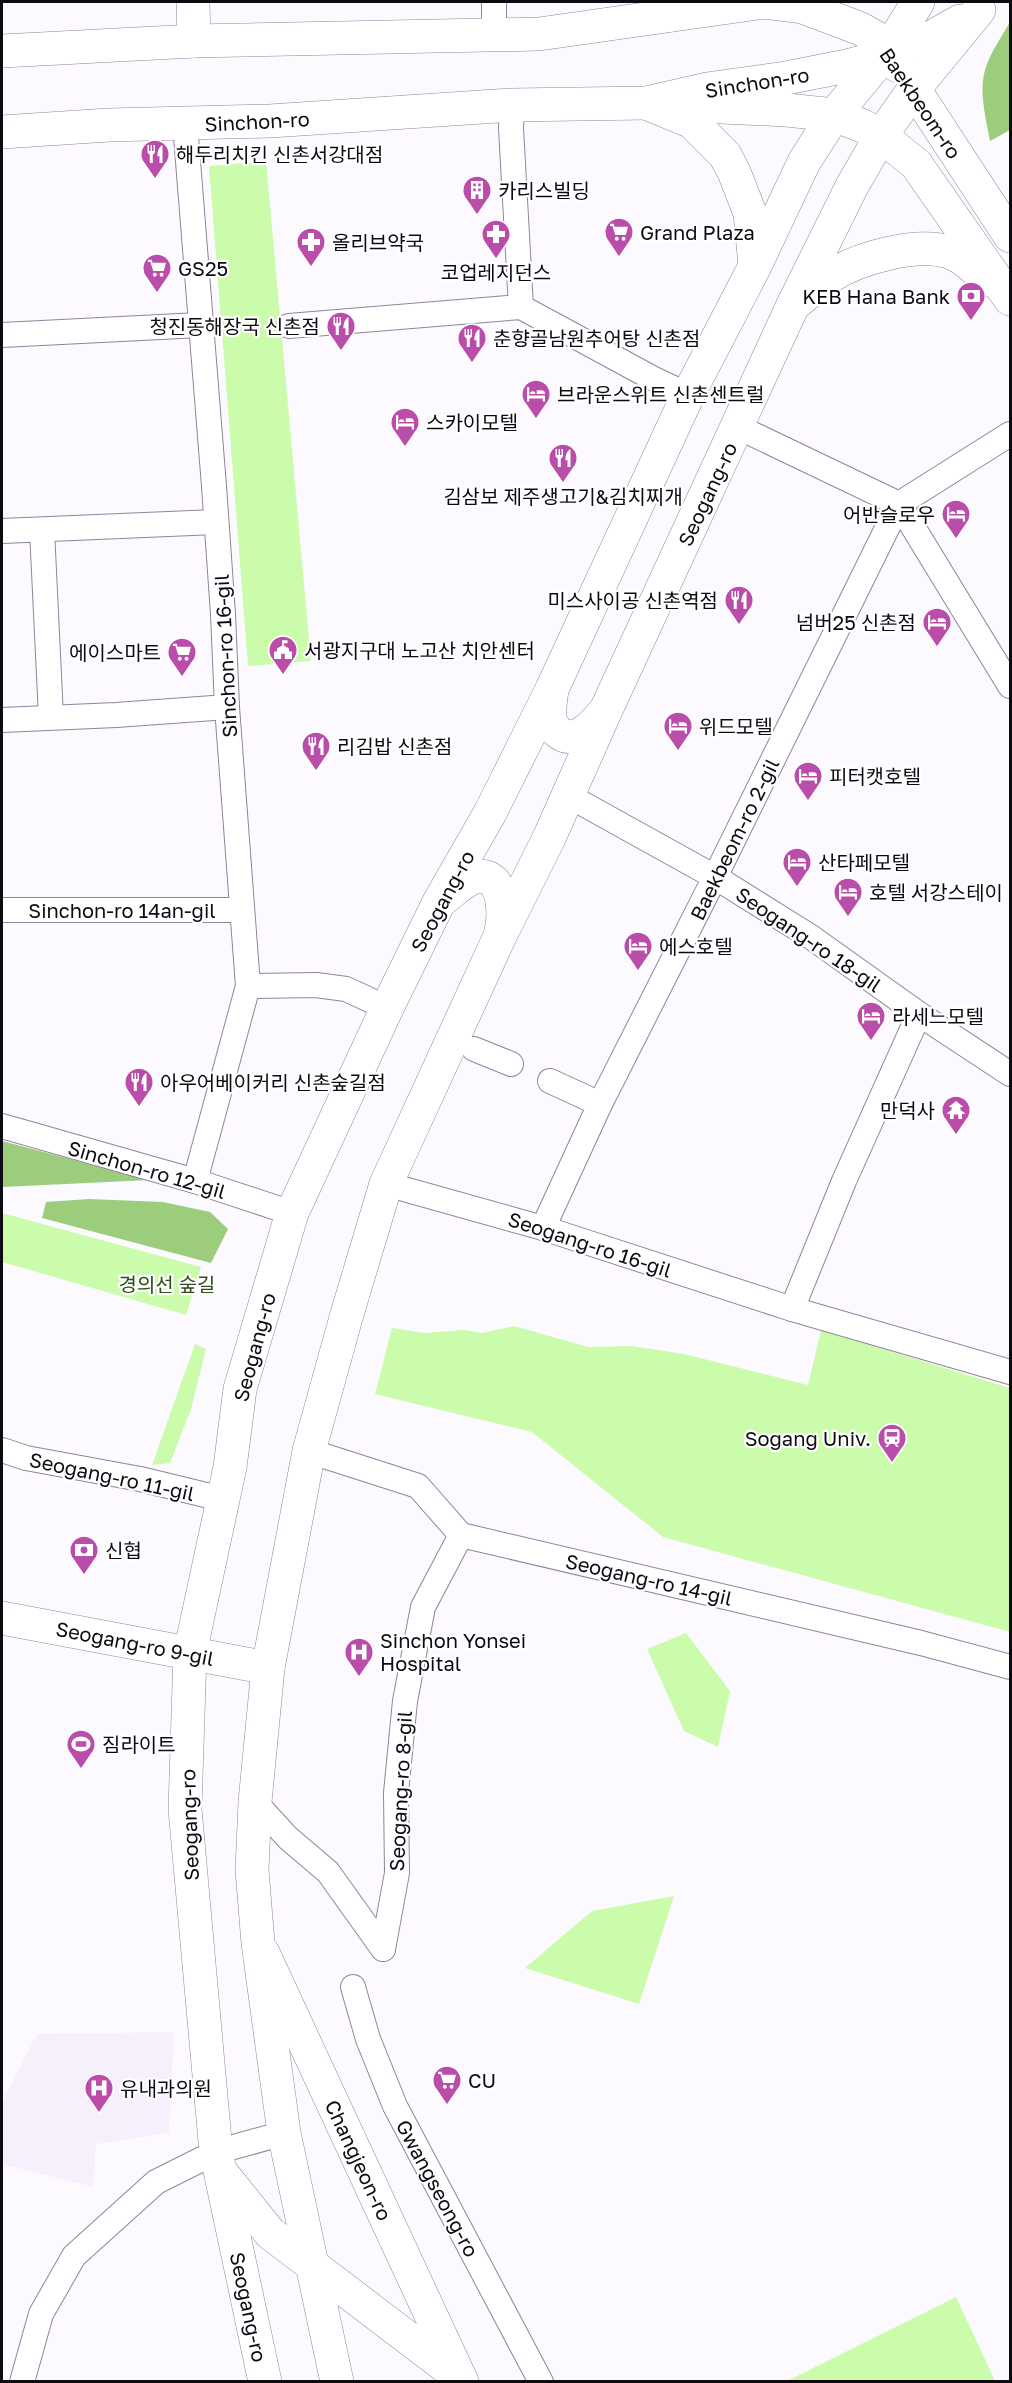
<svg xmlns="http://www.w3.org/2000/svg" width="1012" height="2383" font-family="'Golos Text','Noto Sans KR',sans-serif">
  <rect width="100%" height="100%" fill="#fcfaff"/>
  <polygon fill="#f6f0fd" points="174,2032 169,2133 96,2144 93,2187 2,2164 2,2103 37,2034"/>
  <g fill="#cafcac">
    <polygon points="266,161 311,661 248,666 209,166"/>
    <polygon points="2,1213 201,1267 186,1315 2,1262"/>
    <polygon points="514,1326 588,1347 632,1346 684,1354 808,1385 821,1330 1010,1388 1010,1632 663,1537 532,1432 375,1394 392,1328 425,1333 465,1330 482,1333"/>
    <polygon points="195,1344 206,1349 191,1409 170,1463 152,1465"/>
    <polygon points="686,1633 730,1691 718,1747 684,1731 647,1649"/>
    <polygon points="674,1896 639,2004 525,1968 592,1911"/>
    <polygon points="956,2297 995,2381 787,2381"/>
  </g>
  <g fill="#9bcd7d">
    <path d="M1010,22V130L990,141C986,118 978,90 986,67C991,52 1002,36 1010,22Z"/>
    <polygon points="2,1141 150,1180 2,1187"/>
    <polygon points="89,1199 163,1202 210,1212 228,1229 211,1263 42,1218 46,1202"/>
  </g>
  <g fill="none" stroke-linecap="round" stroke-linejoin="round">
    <g stroke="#8f849b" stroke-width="26">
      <g id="street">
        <polyline points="494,2 494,36"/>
        <polyline points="512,105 511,128 521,307"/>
        <polyline points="185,124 214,486 223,614 227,707 248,986 195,1181"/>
        <polyline points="289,326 521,307 652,378 688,395"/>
        <polyline points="2,335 200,325"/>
        <polyline points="738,427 899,504 1010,686"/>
        <polyline points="42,530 51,717"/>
        <polyline points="2,531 216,522"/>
        <polyline points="2,720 116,715 227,707"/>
        <polyline points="569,796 715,877 811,937 919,1014 1010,1074"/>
        <polyline points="2,910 242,910"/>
        <polyline points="248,986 316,985 346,989 387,1008"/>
        <polyline points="474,1049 511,1064"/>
        <polyline points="550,1081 600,1104"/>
        <polyline points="2,1126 195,1181 292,1213"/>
        <polyline points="386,1184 543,1228 792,1309 1010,1372"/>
        <polyline points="543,1228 600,1104 715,877 899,504 1010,434"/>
        <polyline points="792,1309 844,1181 919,1014"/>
        <polyline points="2,1450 26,1458 140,1479 222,1499"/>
        <polyline points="309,1451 418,1486 461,1535 921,1643 1010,1667"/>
        <polyline points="255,1802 288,1838 328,1872 383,1949"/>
        <polyline points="383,1949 397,1873 396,1793 405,1701 423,1607 461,1535"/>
        <polyline points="353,1987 368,2039 395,2106 541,2382"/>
        <polyline points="22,2382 41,2314 74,2256 156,2182 216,2152 284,2133"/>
      </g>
    </g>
    <g stroke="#8f849b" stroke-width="34">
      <g id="secondary">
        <polyline points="193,2 194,41"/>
        <polyline points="914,89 1010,236"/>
        <polyline points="657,104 787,110 834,115 863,126 881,136 916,164 1010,299"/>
        <path d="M793,305C805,296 817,285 829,277C858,258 916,242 949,252C964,257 976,269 986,280"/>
        <polyline points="2,1618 268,1668"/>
        <polyline points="263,1953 462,2382"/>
        <polyline points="221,2172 270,2233 458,2376"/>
      </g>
    </g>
    <g stroke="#8f849b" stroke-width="34">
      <g id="primary">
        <polyline points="764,2 803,7 861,29 875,37 898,66"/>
        <polyline points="2,51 194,41 539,34 765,2"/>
        <polyline points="646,103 692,122 725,155 734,172 750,213 755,265"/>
        <polyline points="2,132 109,125 270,121 512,105 646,103 707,89 786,78 847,66 866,61 888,50 916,46 960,21"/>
        <path d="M552,689C551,698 549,709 550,718C551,723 553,727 557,731C574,747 593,726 604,712"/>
        <path d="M443,899C451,893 460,884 470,879C503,865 506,911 501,931"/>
        <polyline points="265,2382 216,2152 185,1809 190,1653 230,1467 240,1389 292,1213 387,1008 439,902 490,813 552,689 688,395 755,266 804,162 834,115 888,50 918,2"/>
        <polyline points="337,2382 284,2133 258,1943 252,1870 255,1802 268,1668 309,1451 347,1314 386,1184 500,936 549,838 606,710 793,305 852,186 881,136 914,89 979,10"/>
      </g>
    </g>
    <use href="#street" stroke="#fff" stroke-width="24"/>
    <use href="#secondary" stroke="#fff" stroke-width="33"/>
    <use href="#primary" stroke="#fff" stroke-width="33"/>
  </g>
  <defs>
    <g id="restaurant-pin" transform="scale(1.5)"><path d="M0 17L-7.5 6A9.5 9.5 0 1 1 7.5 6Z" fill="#ba4caa" stroke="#fff"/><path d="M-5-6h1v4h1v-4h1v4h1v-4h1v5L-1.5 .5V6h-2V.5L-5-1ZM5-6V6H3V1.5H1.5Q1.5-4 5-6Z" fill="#fff"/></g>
    <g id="building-pin" transform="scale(1.5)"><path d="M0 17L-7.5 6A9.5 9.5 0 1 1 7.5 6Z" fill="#ba4caa" stroke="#fff"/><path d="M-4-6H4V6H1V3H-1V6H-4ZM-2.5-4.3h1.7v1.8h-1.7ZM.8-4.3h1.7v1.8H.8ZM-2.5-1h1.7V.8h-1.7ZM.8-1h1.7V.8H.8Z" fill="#fff"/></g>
    <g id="supermarket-pin" transform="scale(1.5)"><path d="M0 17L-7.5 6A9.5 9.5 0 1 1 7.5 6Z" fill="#ba4caa" stroke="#fff"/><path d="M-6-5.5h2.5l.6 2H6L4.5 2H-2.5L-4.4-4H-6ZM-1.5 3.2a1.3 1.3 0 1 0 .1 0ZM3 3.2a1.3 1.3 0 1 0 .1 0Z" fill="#fff"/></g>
    <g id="pharmacy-pin" transform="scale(1.5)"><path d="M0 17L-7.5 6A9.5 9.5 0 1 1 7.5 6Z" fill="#ba4caa" stroke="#fff"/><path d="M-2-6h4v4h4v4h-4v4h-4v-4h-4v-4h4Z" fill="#fff"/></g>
    <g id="bank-pin" transform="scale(1.5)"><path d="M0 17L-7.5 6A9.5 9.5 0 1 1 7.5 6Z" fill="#ba4caa" stroke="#fff"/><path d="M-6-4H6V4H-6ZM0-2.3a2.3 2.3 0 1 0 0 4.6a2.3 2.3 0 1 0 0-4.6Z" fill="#fff"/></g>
    <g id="hotel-pin" transform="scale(1.5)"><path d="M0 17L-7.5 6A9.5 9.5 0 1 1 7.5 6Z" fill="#ba4caa" stroke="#fff"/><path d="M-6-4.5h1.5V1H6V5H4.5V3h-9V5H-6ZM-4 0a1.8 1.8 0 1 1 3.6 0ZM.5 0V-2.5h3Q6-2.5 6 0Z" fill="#fff"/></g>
    <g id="civic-pin" transform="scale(1.5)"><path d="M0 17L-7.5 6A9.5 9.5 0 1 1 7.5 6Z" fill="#ba4caa" stroke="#fff"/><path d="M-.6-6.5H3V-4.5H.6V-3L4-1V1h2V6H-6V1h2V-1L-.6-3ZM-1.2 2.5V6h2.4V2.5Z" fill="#fff"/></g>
    <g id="temple-pin" transform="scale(1.5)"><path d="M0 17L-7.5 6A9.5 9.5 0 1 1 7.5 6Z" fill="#ba4caa" stroke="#fff"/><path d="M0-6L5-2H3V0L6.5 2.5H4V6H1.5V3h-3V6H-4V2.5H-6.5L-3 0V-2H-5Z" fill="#fff"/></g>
    <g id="station-pin" transform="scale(1.5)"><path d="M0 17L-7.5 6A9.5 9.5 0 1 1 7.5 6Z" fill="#ba4caa" stroke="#fff"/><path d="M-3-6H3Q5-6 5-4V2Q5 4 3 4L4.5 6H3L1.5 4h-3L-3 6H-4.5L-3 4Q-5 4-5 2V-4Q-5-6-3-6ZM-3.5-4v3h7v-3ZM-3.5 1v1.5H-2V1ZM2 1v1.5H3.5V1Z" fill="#fff"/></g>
    <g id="hospital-pin" transform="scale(1.5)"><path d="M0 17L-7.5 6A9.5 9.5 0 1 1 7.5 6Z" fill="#ba4caa" stroke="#fff"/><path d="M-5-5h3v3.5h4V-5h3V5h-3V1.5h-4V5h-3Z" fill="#fff"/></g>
    <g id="stadium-pin" transform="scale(1.5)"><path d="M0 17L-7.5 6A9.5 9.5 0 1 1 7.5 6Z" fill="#ba4caa" stroke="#fff"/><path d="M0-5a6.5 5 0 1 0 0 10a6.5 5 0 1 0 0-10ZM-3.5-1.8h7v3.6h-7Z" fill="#fff"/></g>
  </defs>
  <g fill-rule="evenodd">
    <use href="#restaurant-pin" x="155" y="154"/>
    <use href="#building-pin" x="477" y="190"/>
    <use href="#supermarket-pin" x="619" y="232"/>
    <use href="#pharmacy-pin" x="496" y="234"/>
    <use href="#pharmacy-pin" x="311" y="242"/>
    <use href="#supermarket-pin" x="157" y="268"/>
    <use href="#bank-pin" x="971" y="296"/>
    <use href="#restaurant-pin" x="341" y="326"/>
    <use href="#restaurant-pin" x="472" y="338"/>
    <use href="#hotel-pin" x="536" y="394"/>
    <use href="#hotel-pin" x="405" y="422"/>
    <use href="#restaurant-pin" x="563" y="458"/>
    <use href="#hotel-pin" x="956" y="514"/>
    <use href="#restaurant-pin" x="739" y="600"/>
    <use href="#hotel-pin" x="937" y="622"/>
    <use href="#civic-pin" x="283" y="650"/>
    <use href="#supermarket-pin" x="182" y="652"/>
    <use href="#hotel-pin" x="678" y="726"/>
    <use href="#restaurant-pin" x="316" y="746"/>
    <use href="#hotel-pin" x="808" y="776"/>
    <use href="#hotel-pin" x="797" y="862"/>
    <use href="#hotel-pin" x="848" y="892"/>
    <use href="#hotel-pin" x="638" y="946"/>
    <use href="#hotel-pin" x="871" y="1016"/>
    <use href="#restaurant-pin" x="139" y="1082"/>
    <use href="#temple-pin" x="956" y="1110"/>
    <use href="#station-pin" x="892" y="1438"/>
    <use href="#bank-pin" x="84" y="1550"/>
    <use href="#hospital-pin" x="359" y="1652"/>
    <use href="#stadium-pin" x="81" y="1744"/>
    <use href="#supermarket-pin" x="447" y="2080"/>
    <use href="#hospital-pin" x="99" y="2088"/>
  </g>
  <g text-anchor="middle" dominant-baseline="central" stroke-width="4.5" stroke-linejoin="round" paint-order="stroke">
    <g font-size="20" fill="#0e0a12" stroke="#fff">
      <text transform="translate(757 82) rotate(-9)">Sinchon-ro</text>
      <text transform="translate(921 103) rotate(56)">Baekbeom-ro</text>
      <text transform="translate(257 121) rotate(-3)">Sinchon-ro</text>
      <text transform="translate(707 494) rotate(-65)">Seogang-ro</text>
      <text transform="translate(225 656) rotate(-93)">Sinchon-ro 16-gil</text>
      <text transform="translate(734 839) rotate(-64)">Baekbeom-ro 2-gil</text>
      <text transform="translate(442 901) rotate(-62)">Seogang-ro</text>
      <text x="122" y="910">Sinchon-ro 14an-gil</text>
      <text transform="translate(809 939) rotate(34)">Seogang-ro 18-gil</text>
      <text transform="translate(147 1169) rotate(16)">Sinchon-ro 12-gil</text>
      <text transform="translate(590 1244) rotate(18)">Seogang-ro 16-gil</text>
      <text transform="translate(254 1347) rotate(-75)">Seogang-ro</text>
      <text transform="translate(112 1476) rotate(12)">Seogang-ro 11-gil</text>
      <text transform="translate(649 1579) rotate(13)">Seogang-ro 14-gil</text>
      <text transform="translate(135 1643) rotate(11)">Seogang-ro 9-gil</text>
      <text transform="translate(400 1791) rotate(-87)">Seogang-ro 8-gil</text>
      <text transform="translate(189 1825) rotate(-92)">Seogang-ro</text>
      <text transform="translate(359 2160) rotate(65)">Changjeon-ro</text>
      <text transform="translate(438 2188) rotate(62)">Gwangseong-ro</text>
      <text transform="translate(249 2307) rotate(78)">Seogang-ro</text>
    </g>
    <g font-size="20" fill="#0e0a12" stroke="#fff" text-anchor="start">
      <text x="176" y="154">해두리치킨 신촌서강대점</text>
      <text x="498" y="190">카리스빌딩</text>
      <text x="640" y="232">Grand Plaza</text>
      <text x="332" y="242">올리브약국</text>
      <text x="178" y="268">GS25</text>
      <text x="496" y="272" text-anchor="middle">코업레지던스</text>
      <text x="950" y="296" text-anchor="end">KEB Hana Bank</text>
      <text x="320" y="326" text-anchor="end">청진동해장국 신촌점</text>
      <text x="493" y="338">춘향골남원추어탕 신촌점</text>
      <text x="557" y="394">브라운스위트 신촌센트럴</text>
      <text x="426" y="422">스카이모텔</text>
      <text x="563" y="496" text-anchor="middle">김삼보 제주생고기&amp;김치찌개</text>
      <text x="935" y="514" text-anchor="end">어반슬로우</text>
      <text x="718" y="600" text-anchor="end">미스사이공 신촌역점</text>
      <text x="916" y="622" text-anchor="end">넘버25 신촌점</text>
      <text x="304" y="650">서광지구대 노고산 치안센터</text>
      <text x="161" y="652" text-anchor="end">에이스마트</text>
      <text x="699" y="726">위드모텔</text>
      <text x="337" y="746">리김밥 신촌점</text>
      <text x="829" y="776">피터캣호텔</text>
      <text x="818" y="862">산타페모텔</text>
      <text x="869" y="892">호텔 서강스테이</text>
      <text x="659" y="946">에스호텔</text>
      <text x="892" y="1016">라세느모텔</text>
      <text x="160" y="1082">아우어베이커리 신촌숲길점</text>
      <text x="935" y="1110" text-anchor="end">만덕사</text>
      <text x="871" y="1438" text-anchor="end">Sogang Univ.</text>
      <text x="105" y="1550">신협</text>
      <text x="380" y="1640">Sinchon Yonsei<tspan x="380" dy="23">Hospital</tspan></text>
      <text x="102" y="1744">짐라이트</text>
      <text x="468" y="2080">CU</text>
      <text x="120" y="2088">유내과의원</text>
    </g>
    <g font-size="20" fill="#2d4d16" stroke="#fff">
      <text x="167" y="1284">경의선 숲길</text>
    </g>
  </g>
  <rect width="1012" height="2383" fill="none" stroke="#0e0a12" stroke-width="6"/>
</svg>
